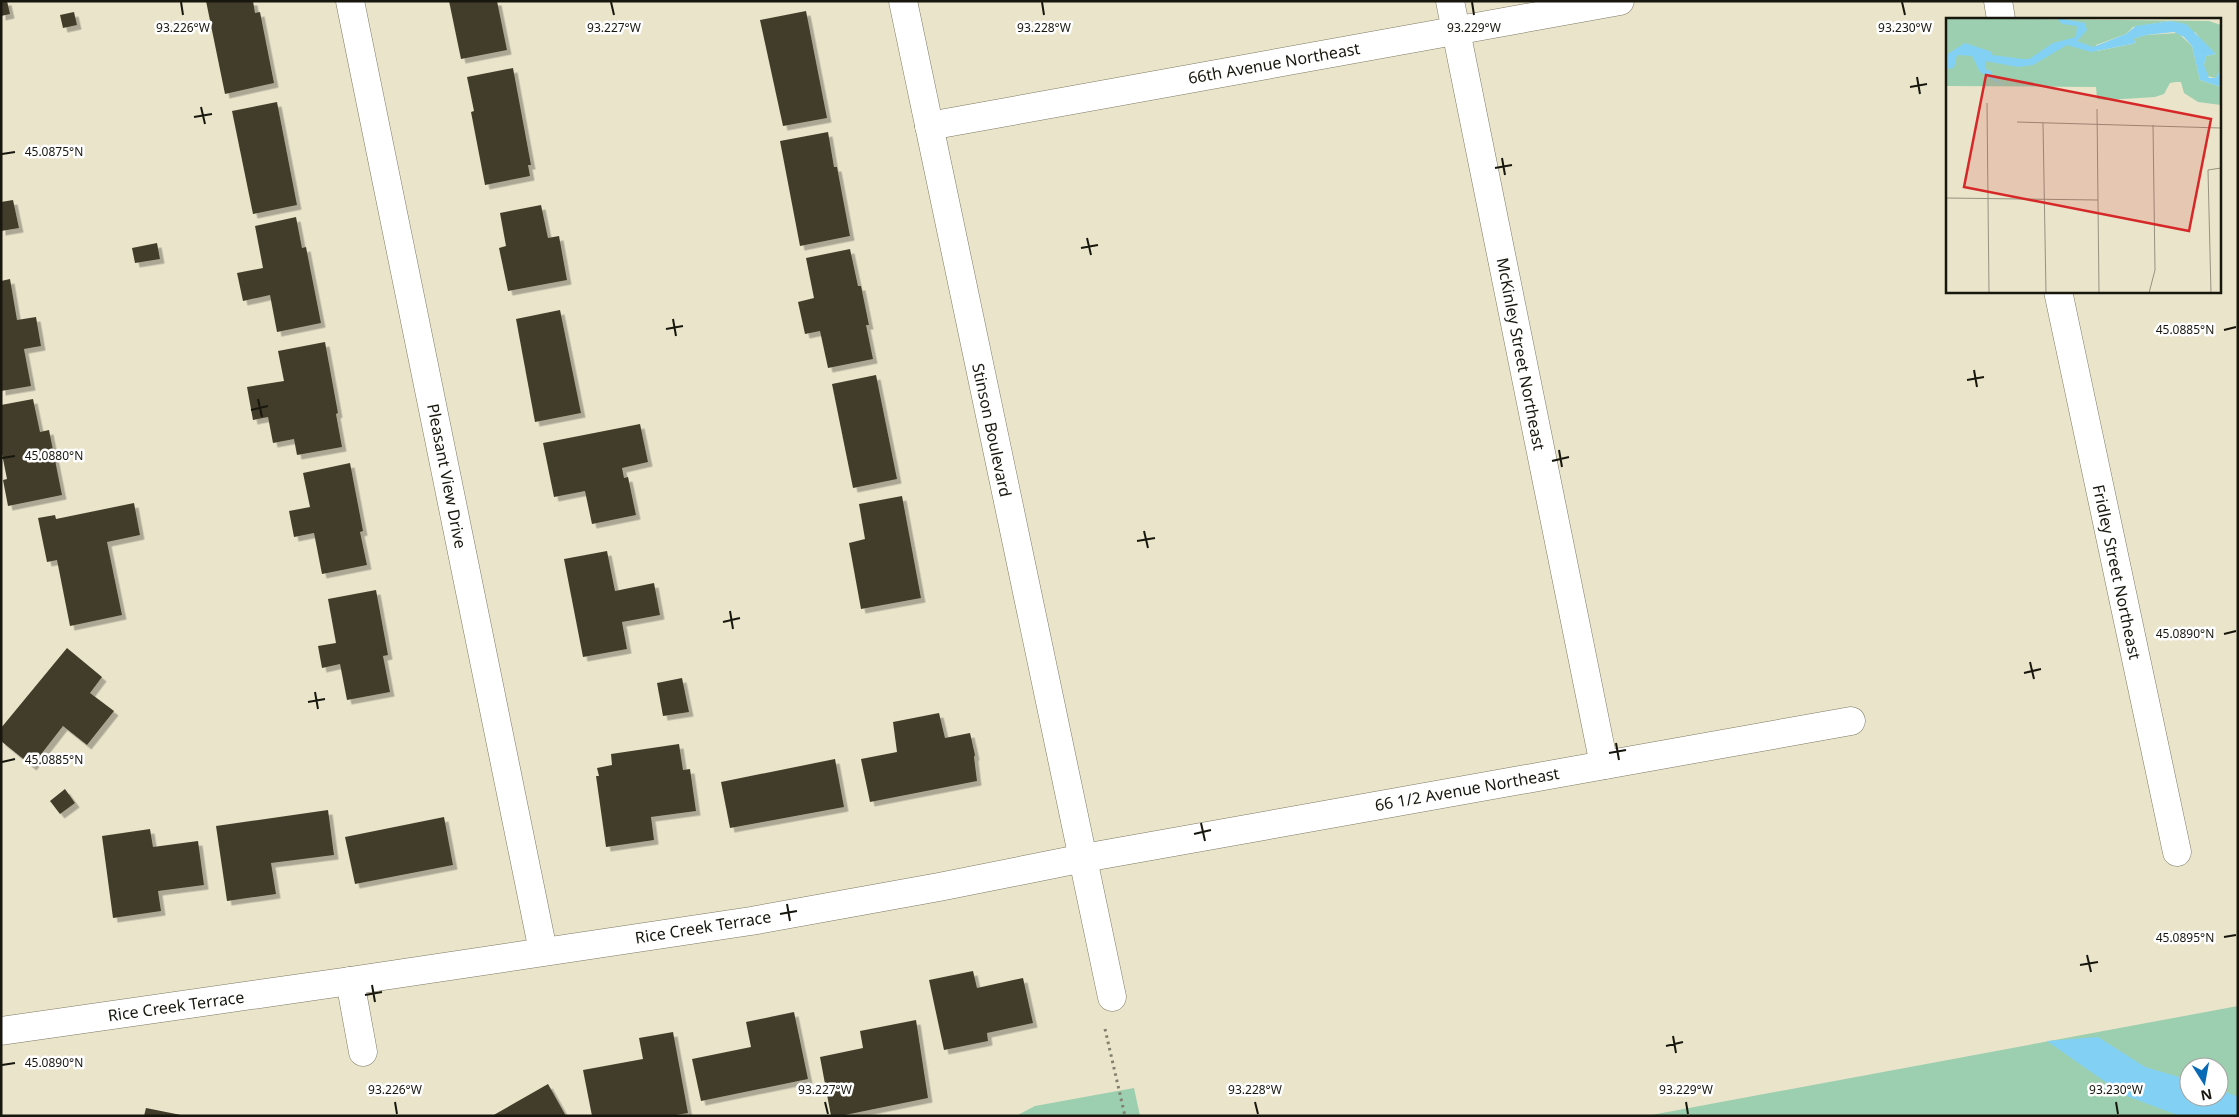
<svg xmlns="http://www.w3.org/2000/svg" width="2239" height="1117" font-family="'Noto Sans',sans-serif">
  <defs>
    <filter id="shadow"><feDropShadow dx="4.5" dy="4.5" stdDeviation="0" flood-color="#0004"/></filter>
  </defs>
  <rect width="100%" height="100%" fill="#e9e4ca"/>
  <g fill="#9ccfaf" fill-rule="evenodd">
    <path d="M2238,1006V1116H1646ZM2189,1067H2219V1097H2189Z"/>
    <polygon points="1134,1088 1140,1116 1016,1116 1035,1106"/>
  </g>
  <polygon fill="#82d1f4" points="2098,1037 2145,1067 2189,1080 2189,1097 2219,1097 2219,1089 2238,1097 2238,1116 2180,1116 2124,1095 2047,1041"/>
  <g fill="#433e29" filter="url(#shadow)">
    <polygon points="1,1 7,1 10,14 1,16"/>
    <polygon points="206,1 253,1 255,13 260,12 274,83 225,94"/>
    <polygon points="449,1 497,1 507,50 461,59"/>
    <polygon points="806,11 827,118 783,126 760,20"/>
    <polygon points="74,12 77,25 63,28 60,15"/>
    <polygon points="513,68 531,165 528,165 530,176 485,185 471,112 474,111 467,77"/>
    <polygon points="277,102 297,205 253,214 232,111"/>
    <polygon points="828,132 834,167 837,167 850,236 800,246 780,141"/>
    <polygon points="13,200 19,228 1,231 1,202"/>
    <polygon points="541,205 548,238 559,236 567,280 508,291 499,248 506,246 500,213"/>
    <polygon points="296,217 302,248 306,247 321,323 277,332 270,295 243,301 237,273 263,268 255,226"/>
    <polygon points="157,243 160,259 135,263 132,248"/>
    <polygon points="850,249 858,286 861,286 869,325 866,325 873,359 828,368 820,331 805,334 798,302 814,298 806,258"/>
    <polygon points="10,279 17,320 36,317 41,346 24,349 31,386 1,391 1,281"/>
    <polygon points="560,310 581,413 535,422 516,319"/>
    <polygon points="325,342 338,413 336,414 342,447 297,455 294,439 273,443 268,417 253,420 247,387 284,381 278,351"/>
    <polygon points="876,375 897,479 853,488 832,384"/>
    <polygon points="33,399 40,432 49,430 62,495 8,506 3,480 7,479 1,449 1,405"/>
    <polygon points="640,424 648,462 622,468 624,478 628,477 636,515 592,524 585,491 554,497 543,443"/>
    <polygon points="350,463 363,531 360,532 367,565 322,574 314,533 294,537 289,511 310,507 303,473"/>
    <polygon points="902,496 921,598 861,609 849,543 865,539 859,504"/>
    <polygon points="134,503 140,535 107,542 122,615 70,626 57,560 47,562 38,518 55,515 56,519"/>
    <polygon points="607,551 615,591 654,583 660,615 622,622 627,649 583,657 564,559"/>
    <polygon points="376,590 388,655 383,656 390,692 347,700 340,664 322,668 318,646 336,643 328,599"/>
    <polygon points="67,648 102,677 90,693 114,711 87,745 63,726 32,766 1,741 1,728"/>
    <polygon points="682,678 689,712 663,716 657,683"/>
    <polygon points="939,713 945,738 970,733 975,755 974,757 977,781 870,802 861,759 897,752 893,722"/>
    <polygon points="679,744 683,770 690,769 696,811 651,817 654,840 606,847 596,776 599,776 597,768 612,765 611,754"/>
    <polygon points="835,759 844,807 730,828 721,782"/>
    <polygon points="65,789 75,803 60,814 50,801"/>
    <polygon points="328,810 334,855 271,863 276,894 227,901 216,826"/>
    <polygon points="444,817 453,865 355,884 345,837"/>
    <polygon points="150,829 153,847 198,841 204,885 158,891 161,911 113,918 102,836"/>
    <polygon points="973,971 977,988 1023,978 1033,1023 987,1033 988,1041 944,1050 929,980"/>
    <polygon points="794,1012 808,1079 701,1101 692,1059 751,1047 746,1022"/>
    <polygon points="916,1020 928,1098 840,1116 831,1116 820,1057 863,1048 860,1031"/>
    <polygon points="673,1032 688,1113 670,1116 592,1116 583,1070 643,1059 639,1038"/>
    <polygon points="548,1084 566,1116 492,1116"/>
    <polygon points="146,1108 181,1115 181,1116 144,1116"/>
  </g>
  <g fill="none" stroke-linecap="round" stroke-linejoin="round">
    <g stroke="#7d7962" stroke-width="29">
      <g id="minor">
        <polyline points="350,1 543,951"/>
        <polyline points="903,1 1112,997"/>
        <polyline points="1450,1 1604,765"/>
        <polyline points="1998,1 2001,19"/>
        <polyline points="929,126 1620,1"/>
        <polyline points="2058,291 2177,852"/>
        <polyline points="350,981 363,1052"/>
        <polyline points="1,1031 350,981 751,921 939,887 1084,858 1851,721"/>
      </g>
    </g>
    <polyline stroke="#827f6d" stroke-width="3" stroke-dasharray="2.5 4" stroke-linecap="butt" points="1105,1029 1125,1116"/>
    <use href="#minor" stroke="#fff" stroke-width="28"/>
  </g>
  <path fill="none" stroke="#18170e" stroke-width="2" d="M181,2L183,15M611,2L614,15M1042,2L1044,15M1472,2L1474,15M1902,2L1905,15M1917,77L1920,94M1910,87L1927,84M201,107L205,124M194,117L212,114M2,154L15,152M1502,158L1505,175M1495,168L1512,165M1087,238L1091,255M1081,248L1098,245M673,319L676,336M666,329L683,326M2224,330L2236,327M1974,370L1977,387M1967,380L1984,377M258,399L262,417M251,410L268,406M1559,450L1562,467M2,458L15,456M1552,461L1569,457M1144,531L1148,548M1137,541L1155,538M730,611L733,629M723,622L740,618M2224,634L2236,631M2030,662L2034,679M2024,673L2041,669M315,692L318,709M308,702L325,699M1616,743L1619,760M1609,753L1626,750M2,762L15,759M1201,823L1205,841M1194,834L1211,830M787,904L790,921M780,914L797,911M2224,937L2236,935M2087,955L2091,972M2080,965L2098,962M372,985L375,1002M365,995L382,992M1673,1036L1676,1053M1666,1046L1683,1042M2,1065L15,1063M395,1102L397,1114M825,1102L828,1114M1255,1102L1258,1114M1686,1102L1688,1114M2116,1102L2118,1114"/>
  <g text-anchor="middle" dominant-baseline="central" stroke-width="5" stroke-linejoin="round" paint-order="stroke">
    <g font-size="16" fill="#18170e" stroke="#fff">
      <text transform="translate(1274 63) rotate(-10)">66th Avenue Northeast</text>
      <text transform="translate(1521 354) rotate(79)">McKinley Street Northeast</text>
      <text transform="translate(992 430) rotate(78)">Stinson Boulevard</text>
      <text transform="translate(447 476) rotate(79)">Pleasant View Drive</text>
      <text transform="translate(2117 572) rotate(78)">Fridley Street Northeast</text>
      <text transform="translate(1467 789) rotate(-10)">66 1/2 Avenue Northeast</text>
      <text transform="translate(703 927) rotate(-9)">Rice Creek Terrace</text>
      <text transform="translate(176 1006) rotate(-8)">Rice Creek Terrace</text>
    </g>
  </g>
  <g transform="translate(1946 18)">
    <rect width="275" height="275" fill="#e9e4ca"/>
    <path d="M0,0L263,3L275,7V52L269,60L261,58L258,47L260,38L270,36L258,27L250,15L224,3L187,9L180,16L150,27L151,33L186,26L190,24L186,21L200,17L232,15L246,28L254,62L275,69V87L252,84L238,75L235,64H230L224,65L218,76L209,79L161,82L151,81L150,69L0,68Z" fill="#9ccfaf"/>
    <path d="M111,0L139,5L141,12L131,23L147,29L180,16L190,8L224,3L240,6L270,36L260,38L258,47L263,60H269L275,52V69L254,62L246,28L238,19L228,14L200,17L187,21L190,24L186,26L145,34L121,27L87,47L72,49L39,43V51L45,53V58L58,68L34,54L26,38L11,37L8,50L0,51V37L19,25L46,34V37L77,41H83L107,25L130,19L131,8L116,6Z" fill="#82d1f4"/>
    <path fill="none" stroke="#95927f" stroke-width="1" d="M41,85L43,275M151,91L153,275M71,104L275,110M97,105L100,275M0,180L152,182M203,275L209,252L207,107M265,275L262,152L275,150"/>
    <path fill="#d62828" fill-opacity="0.15" stroke="#d62828" stroke-width="2.5" d="M40,57L265,101L243,213L18,169Z"/>
    <rect width="275" height="275" fill="none" stroke="#18170e" stroke-width="2.5"/>
  </g>
  <g font-size="12" text-anchor="middle" fill="#18170e" stroke="#fff" stroke-width="5" stroke-linejoin="round" paint-order="stroke">
    <text x="183" y="32">93.226°W</text>
    <text x="614" y="32">93.227°W</text>
    <text x="1044" y="32">93.228°W</text>
    <text x="1474" y="32">93.229°W</text>
    <text x="1905" y="32">93.230°W</text>
    <text x="54" y="156">45.0875°N</text>
    <text x="2185" y="334">45.0885°N</text>
    <text x="54" y="460">45.0880°N</text>
    <text x="2185" y="638">45.0890°N</text>
    <text x="54" y="764">45.0885°N</text>
    <text x="2185" y="942">45.0895°N</text>
    <text x="54" y="1067">45.0890°N</text>
    <text x="395" y="1094">93.226°W</text>
    <text x="825" y="1094">93.227°W</text>
    <text x="1255" y="1094">93.228°W</text>
    <text x="1686" y="1094">93.229°W</text>
    <text x="2116" y="1094">93.230°W</text>
  </g>
  <rect width="2239" height="1117" fill="none" stroke="#18170e" stroke-width="5"/>
  <g transform="translate(2204 1082) rotate(169)"><circle r="24" fill="#ffffff" stroke="#a3a29f"/>
  <path d="M0-4L9 19L0 12L-9 19Z" fill="#0869b5"/>
  <text y="-8" font-size="14" font-weight="bold" text-anchor="middle" fill="#18170e">N</text>
  </g>
</svg>
